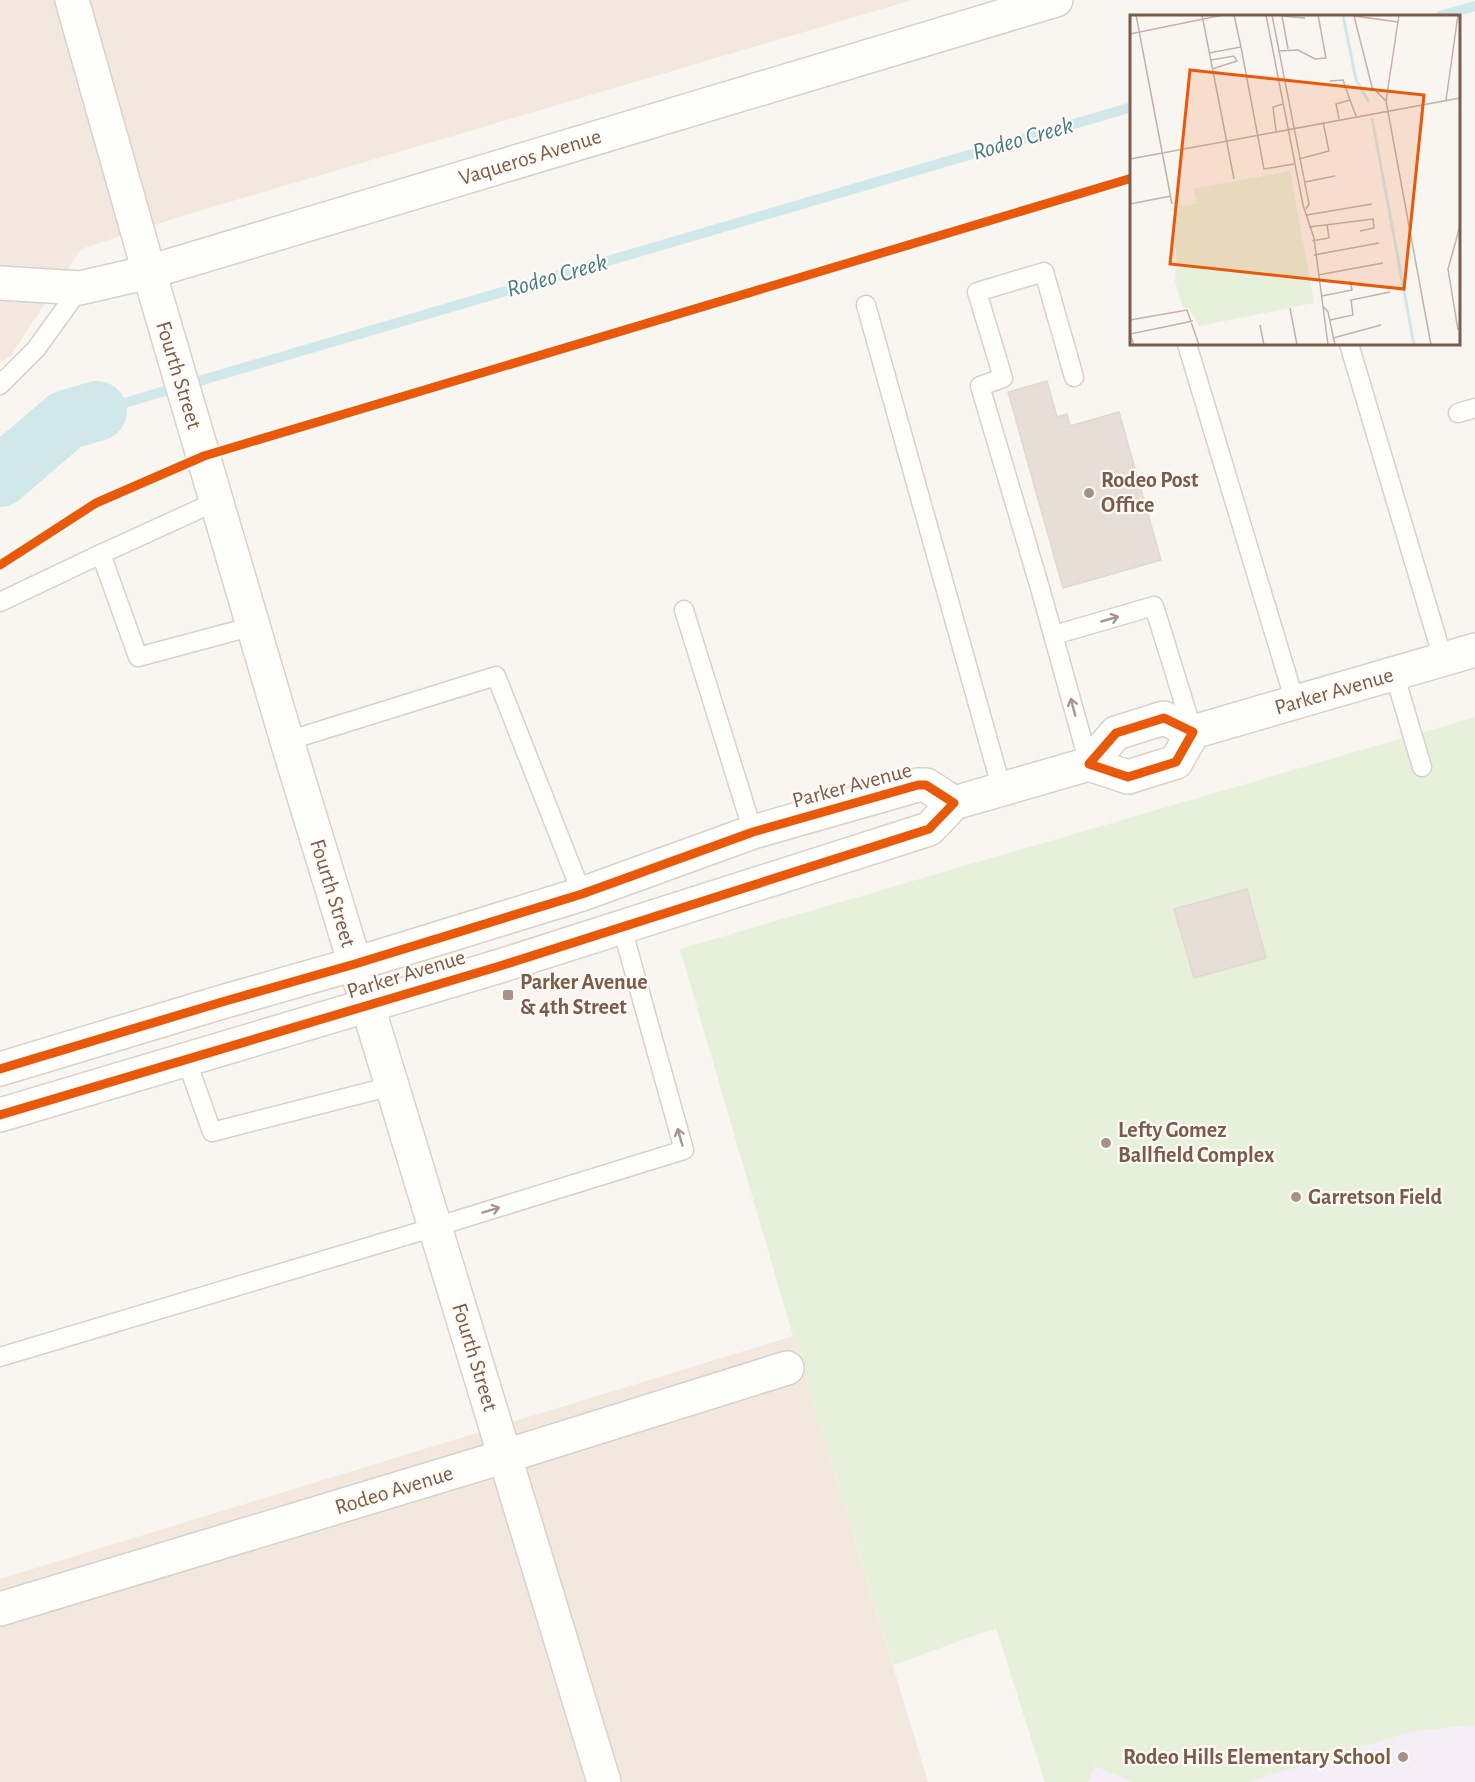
<svg xmlns="http://www.w3.org/2000/svg" width="1475" height="1782" font-family="'Alegreya Sans',sans-serif">
  <rect width="100%" height="100%" fill="#f9f5f0"/>
  <g fill="#f2e8de">
    <polygon points="0,0 912,0 182,216 81,249 11,355 0,363"/>
    <polygon points="793,1336 928,1782 0,1782 0,1579"/>
  </g>
  <g fill="#f6eef6">
    <polygon points="1475,1725 1475,1782 1247,1782 1414,1731"/>
    <polygon points="1095,1766 1131,1782 1088,1782"/>
  </g>
  <polygon fill="#e7f0db" points="1475,717 1475,1725 1414,1731 1247,1782 1131,1782 1095,1766 1088,1782 1045,1782 996,1628 893,1665 793,1336 680,949"/>
  <g fill="none" stroke-linecap="round" stroke-linejoin="round">
    <g stroke="#d0e8ea" stroke-width="10">
      <polyline points="1440,16 1475,6"/>
      <polyline points="97,411 1132,107"/>
    </g>
    <polyline stroke="#d0e8ea" stroke-width="60" points="0,477 66,420 97,411"/>
  </g>
  <g fill="#e6ded7" stroke="#e2d8d2" stroke-width="1.5">
    <polygon points="1047,381 1057,417 1067,414 1070,426 1119,412 1161,560 1063,588 1008,392"/>
    <polygon points="1247,889 1266,958 1194,978 1174,909"/>
  </g>
  <g fill="none" stroke-linecap="round" stroke-linejoin="round">
    <g stroke="#d7d1cb" stroke-width="21">
      <g id="lane">
        <polyline points="866,305 1002,790"/>
        <polyline points="1187,344 1295,702"/>
        <polyline points="1349,344 1443,659"/>
        <polyline points="1074,377 1044,272 977,292 1003,378 980,386 1040,588 1089,764"/>
        <polyline points="0,385 36,349 80,288"/>
        <polyline points="1458,413 1475,408"/>
        <polyline points="217,501 101,554 138,657 254,626"/>
        <polyline points="0,602 101,554"/>
        <polyline points="684,610 753,832"/>
        <polyline points="1054,635 1154,606 1193,732"/>
        <polyline points="1394,673 1422,767"/>
        <polyline points="287,741 496,676 582,894"/>
        <polyline points="186,1059 212,1132 392,1086"/>
        <polyline points="0,1357 435,1227 684,1150 622,928"/>
      </g>
    </g>
    <g stroke="#d7d1cb" stroke-width="36">
      <g id="street">
        <polyline points="0,283 80,288 149,272 1056,0"/>
        <polyline points="0,1609 506,1456 787,1368"/>
      </g>
    </g>
    <g stroke="#d9d2cb" stroke-width="36">
      <g id="secondary">
        <polyline points="72,0 149,272 287,741 604,1782"/>
        <polyline points="1089,764 1128,777 1176,762 1193,732"/>
        <polyline points="0,1069 222,1002 355,964 582,894 753,832 918,785 926,785 954,803"/>
        <polyline points="0,1115 500,966 929,829 954,803 1089,764 1116,733 1164,718 1193,732 1475,650"/>
      </g>
    </g>
    <use href="#lane" stroke="#fefefd" stroke-width="18"/>
    <use href="#street" stroke="#fefefd" stroke-width="33"/>
    <use href="#secondary" stroke="#fefefd" stroke-width="33"/>
    <g stroke="#fffaf3" stroke-width="13">
      <g id="cycleway">
        <polyline points="0,565 96,503 204,456 1132,178"/>
        <polygon points="1164,718 1193,732 1176,762 1128,777 1089,764 1116,733"/>
        <polyline points="0,1069 222,1002 355,964 582,894 753,832 918,785 926,785 954,803 929,829 500,966 0,1115"/>
      </g>
    </g>
    <use href="#cycleway" stroke="#e8590c" stroke-width="9"/>
  </g>
  <defs><path id="oneway-shaft" d="M-6 0H5M1.5-3L5.5 0L1.5 3" fill="none" stroke-width="1.6" stroke-linecap="round" stroke-linejoin="round" transform="scale(1.5)"/></defs>
  <g stroke="#a8958b">
    <use href="#oneway-shaft" transform="translate(1110 619) rotate(-16)"/>
    <use href="#oneway-shaft" transform="translate(1073 707) rotate(-105)"/>
    <use href="#oneway-shaft" transform="translate(680 1137) rotate(-106)"/>
    <use href="#oneway-shaft" transform="translate(491 1210) rotate(-17)"/>
  </g>
  <g fill="#a69286" stroke="#fffaf3" stroke-width="2">
    <circle cx="1089" cy="493" r="6"/>
    <rect x="502" y="989" width="12" height="12" rx="3"/>
    <circle cx="1106" cy="1143" r="6"/>
    <circle cx="1296" cy="1197" r="6"/>
    <circle cx="1403" cy="1757" r="6"/>
  </g>
  <g text-anchor="middle" dominant-baseline="central" stroke-width="4.5" stroke-linejoin="round" paint-order="stroke">
    <g font-size="22" fill="#7a5c4d" stroke="#fffaf3">
      <text transform="translate(530 157) rotate(-17)">Vaqueros Avenue</text>
      <text transform="translate(179 375) rotate(73)">Fourth Street</text>
      <text transform="translate(1334 691) rotate(-16)">Parker Avenue</text>
      <text transform="translate(852 785) rotate(-15)">Parker Avenue</text>
      <text transform="translate(333 893) rotate(73)">Fourth Street</text>
      <text transform="translate(406 974) rotate(-17)">Parker Avenue</text>
      <text transform="translate(475 1357) rotate(73)">Fourth Street</text>
      <text transform="translate(394 1490) rotate(-17)">Rodeo Avenue</text>
    </g>
    <g font-size="22" font-weight="bold" fill="#7a5c4d" stroke="#fffaf3" text-anchor="start">
      <text x="1101" y="480">Rodeo Post<tspan x="1101" dy="25">Office</tspan></text>
      <text x="520" y="982">Parker Avenue<tspan x="520" dy="25">&amp; 4th Street</tspan></text>
      <text x="1118" y="1130">Lefty Gomez<tspan x="1118" dy="25">Ballfield Complex</tspan></text>
      <text x="1308" y="1197">Garretson Field</text>
      <text x="1391" y="1757" text-anchor="end">Rodeo Hills Elementary School</text>
    </g>
    <g font-size="24" font-style="italic" fill="#437c86" stroke="#fffaf3">
      <text transform="translate(1023 139) rotate(-16)">Rodeo Creek</text>
      <text transform="translate(557 276) rotate(-16)">Rodeo Creek</text>
    </g>
  </g>
  <g transform="translate(1130 15)">
    <rect width="330" height="330" fill="#f9f5f0"/>
    <path d="M160,156L184,288L69,311L59,293H53L45,266L47,242L41,210L47,199L38,194L67,188L63,174Z" fill="#e7f0db"/>
    <path fill="none" stroke="#d0e8ea" stroke-width="3" d="M213,0L226,65L239,87M242,103L284,330"/>
    <path fill="none" stroke="#c2b3aa" stroke-width="1.5" d="M6,0L42,189M72,0L104,164M136,0L173,190L184,223L198,330M142,0L179,189L176,194M269,0L256,86L301,330M0,19L93,0M111,32L134,154L164,149M158,34L152,1L175,3M148,36L168,35L185,44L196,43L188,0M79,38L111,32L104,0M81,45L104,41L107,46L82,54M200,66L213,65L220,85M316,85L328,0M256,86L242,72L224,1L268,7M209,104L206,89L220,85L226,101M146,116L143,92L153,89M0,144L330,83M169,144L199,136L193,107M175,167L205,161M0,189L41,181M177,200L242,189M179,212L243,204L244,213L230,216M182,226L199,223L197,209M184,240L249,228M188,260L253,248M192,281L222,275L220,266M194,292L198,297L205,330M160,293L167,330M0,305L57,295L69,330M200,305L223,300L221,285L260,277M130,310L134,330M328,315L318,254L330,211M203,323L251,310M4,330L0,319L63,306"/>
    <path fill="#e8590c" fill-opacity="0.15" stroke="#e8590c" stroke-width="3" d="M60,55L294,80L274,274L40,249Z"/>
    <rect width="330" height="330" fill="none" stroke="#7a5c4d" stroke-width="3"/>
  </g>
</svg>
